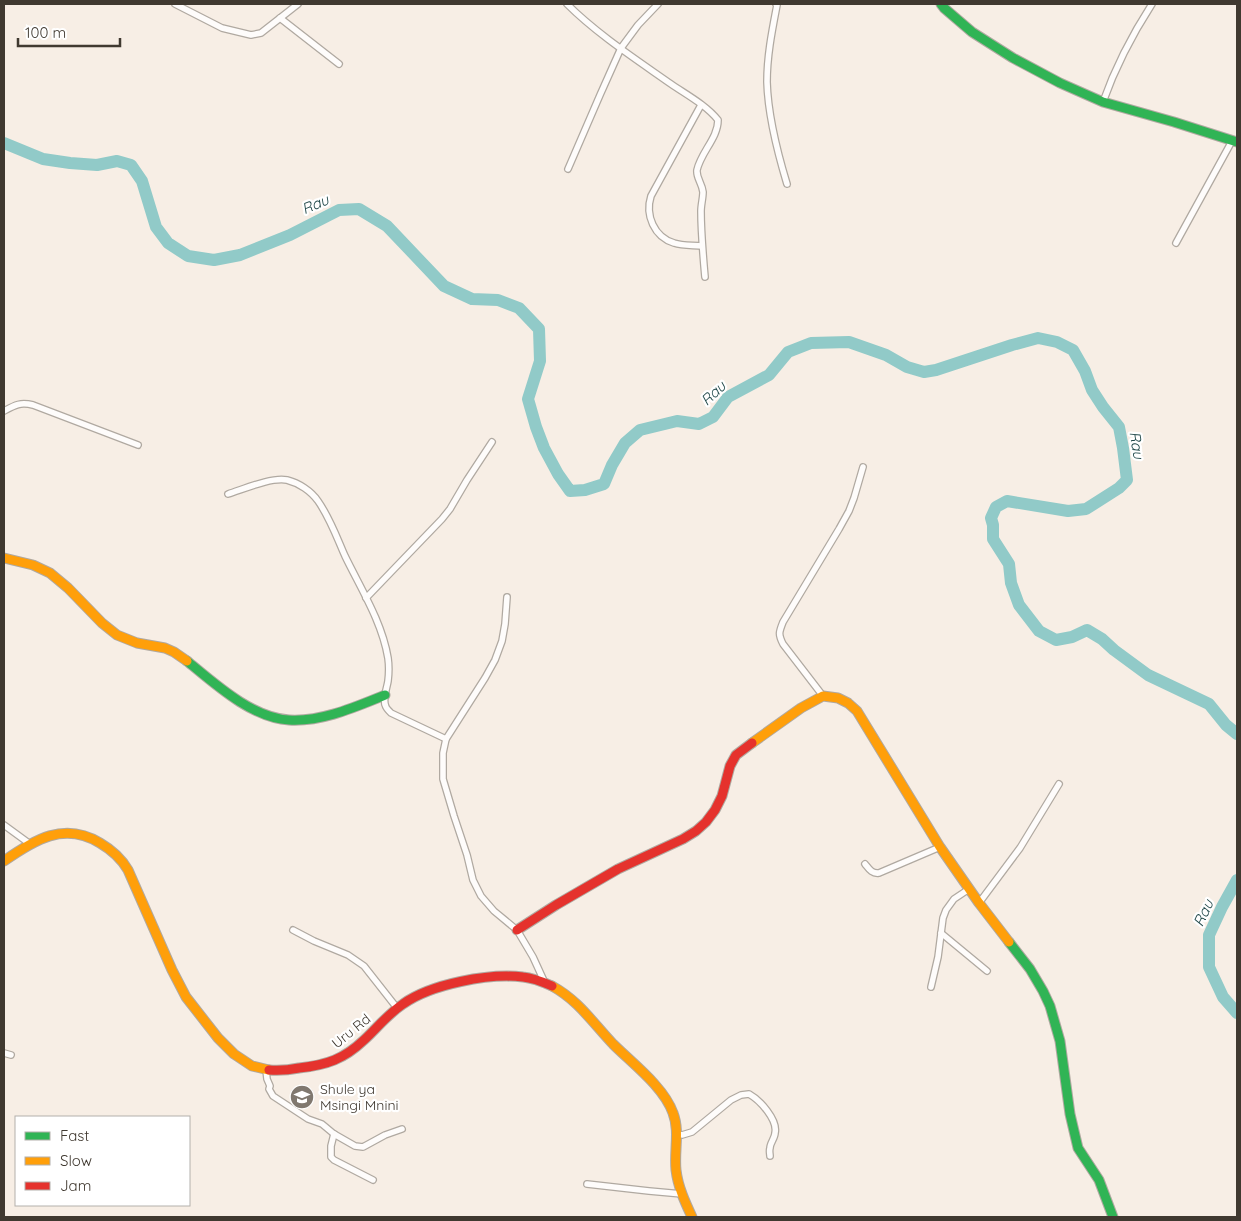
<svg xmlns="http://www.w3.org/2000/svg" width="1241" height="1221" font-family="Quicksand,sans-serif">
  <rect width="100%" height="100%" fill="#f7eee5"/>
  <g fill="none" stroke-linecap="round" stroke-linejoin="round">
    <g stroke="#91cac8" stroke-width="12">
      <polyline points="4,143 43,159 70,163 97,165 117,161 131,165 142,181 156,227 168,243 188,256 214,260 240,255 290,235 339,210 359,209 387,226 444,286 472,299 498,300 519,308 539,329 540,361 528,399 536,427 544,448 558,474 570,491 585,490 604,484 612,465 625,443 640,430 677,421 699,424 713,417 728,397 769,375 788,352 811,343 849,342 886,355 907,367 924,372 936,370 1012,345 1038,338 1057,342 1073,350 1085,371 1092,390 1103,407 1119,427 1123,448 1127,480 1119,488 1086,509 1068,511 1007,501 996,507 991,518 993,525 993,539 1009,564 1011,583 1019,605 1039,631 1056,640 1072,637 1087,630 1102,639 1114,650 1148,675 1209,704 1226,725 1237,734"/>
      <polyline points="1237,880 1222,907 1209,935 1209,967 1223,997 1237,1013"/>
    </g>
    <g stroke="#b0a9a1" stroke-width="8">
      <g id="street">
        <polyline points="175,4 222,28 251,35 261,33 298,4"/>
        <path d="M567,4C597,34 637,60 671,84C687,95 706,105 718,120C718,138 701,152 697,170C696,178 702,183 703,192C703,198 701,205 701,211C701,233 703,255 705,277"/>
        <path d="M776,4L777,5C772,31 767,56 767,82C768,116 777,151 787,184"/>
        <polyline points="280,18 339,64"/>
        <path d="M1103,102C1115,68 1132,35 1152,4"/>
        <path d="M701,105L651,196C645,215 654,237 674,243C683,246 693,245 702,246"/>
        <polyline points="568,169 600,95 621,48 638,25 658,4"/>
        <polyline points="1176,243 1232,141"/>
        <path d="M4,411C15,405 20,402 33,405L138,445"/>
        <path d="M228,494C244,489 271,477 287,480C299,483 311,491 318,501C330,518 337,538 345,556C361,589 382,622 388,658C389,665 389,673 388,681C387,688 382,700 386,707C386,708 390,712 391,713L446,739"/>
        <polyline points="507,597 505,624 502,641 495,660 485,678 446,739 443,753 443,779 454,816 467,855 473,880 481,896 494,911 517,930 533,957 544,981"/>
        <polyline points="366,598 442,519 450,509 467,480 492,442"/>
        <path d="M823,696L783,644C778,634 779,632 783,622L839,529L849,511L854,498L863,467"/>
        <polyline points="4,825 30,844"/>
        <path d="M865,864C869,869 872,874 879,873L940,847"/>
        <polyline points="979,903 1020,848 1059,784"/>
        <polyline points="293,930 314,941 348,955 364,966 397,1008"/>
        <polyline points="941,933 987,971"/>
        <polyline points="931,987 938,957 943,918 946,910 954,899 969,889"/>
        <polyline points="4,1053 11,1055"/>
        <polyline points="266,1070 267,1079 270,1086 269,1089 273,1096 308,1119 322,1124 334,1134 355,1146 363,1147 385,1135 402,1129"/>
        <path d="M676,1133L682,1135L692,1132L731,1100L741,1095L749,1094C760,1100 778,1120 775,1133C775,1138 770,1143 770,1148C769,1151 770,1154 770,1156"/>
        <polyline points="334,1134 331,1146 331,1157 334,1160 373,1180"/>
        <polyline points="587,1184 649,1191 682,1194"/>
      </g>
    </g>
    <g stroke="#b0a9a1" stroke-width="11">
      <g id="fast">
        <polyline points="941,4 944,8 972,32 1013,58 1060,83 1103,102 1174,122 1237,142"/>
        <path d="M187,661C215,684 252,718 289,720C322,722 355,707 385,695"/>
        <polyline points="1009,942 1030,969 1043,991 1050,1006 1060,1041 1070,1114 1078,1148 1099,1180 1113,1217"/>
      </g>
    </g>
    <g stroke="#b0a9a1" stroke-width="11">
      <g id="slow">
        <polyline points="4,558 33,565 50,573 68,588 102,623 117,635 137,643 165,648 174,652 187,661"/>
        <polyline points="752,743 801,708 823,696 838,698 848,703 857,711 940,847 979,903 1009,942"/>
        <path d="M4,861C34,840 64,821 100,843C112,850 121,858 128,870L172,970L186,997L218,1038L234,1054L252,1066L269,1070"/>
        <path d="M552,986C578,1000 593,1023 613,1044C632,1063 664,1087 673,1113C680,1131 674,1151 676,1170C678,1187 685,1202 692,1217"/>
      </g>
    </g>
    <g stroke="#b0a9a1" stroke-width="11">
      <g id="jam">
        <polyline points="517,930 556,905 618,869 683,839 696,831 706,822 715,810 722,796 730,766 736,755 752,743"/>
        <path d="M269,1070C280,1071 289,1070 299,1068C327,1065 344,1059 364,1040C377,1028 388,1014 403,1004C431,984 489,973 523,977C534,978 543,982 552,986"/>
      </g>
    </g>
    <use href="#street" stroke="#fefcfb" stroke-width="5.5"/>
    <use href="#fast" stroke="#30b455" stroke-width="9"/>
    <use href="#slow" stroke="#ff9f0a" stroke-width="9"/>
    <use href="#jam" stroke="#e5322d" stroke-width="9"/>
  </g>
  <defs>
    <g id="school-disc" transform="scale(1.25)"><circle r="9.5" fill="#80786f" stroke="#fff"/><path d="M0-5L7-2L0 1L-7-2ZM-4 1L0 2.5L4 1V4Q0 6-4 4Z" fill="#fff"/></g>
  </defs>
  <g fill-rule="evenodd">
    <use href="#school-disc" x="302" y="1097"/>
  </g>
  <g text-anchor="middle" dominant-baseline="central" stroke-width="4.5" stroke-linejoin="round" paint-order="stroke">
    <g font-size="14" fill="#403930" stroke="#fff">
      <text transform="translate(351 1031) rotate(-39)">Uru Rd</text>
    </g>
    <g font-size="14" fill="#403930" stroke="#fff" text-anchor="start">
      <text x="320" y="1089">Shule ya<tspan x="320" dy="16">Msingi Mnini</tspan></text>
    </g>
    <g font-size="15" font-style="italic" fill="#1f4748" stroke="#fff">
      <text transform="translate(315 204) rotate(-23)">Rau</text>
      <text transform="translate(713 393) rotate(-43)">Rau</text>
      <text transform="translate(1137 445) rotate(81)">Rau</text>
      <text transform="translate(1203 913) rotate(-65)">Rau</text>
    </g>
  </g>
  <rect width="1241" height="1221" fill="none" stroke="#403930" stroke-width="10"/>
  <rect x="15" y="1116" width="175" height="90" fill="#ffffff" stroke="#b3b0ac"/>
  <rect x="25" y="1132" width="25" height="8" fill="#30b455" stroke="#b3b0ac"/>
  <text x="60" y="1141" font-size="15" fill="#403930">Fast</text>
  <rect x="25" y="1157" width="25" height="8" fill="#ff9f0a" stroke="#b3b0ac"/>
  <text x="60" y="1166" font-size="15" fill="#403930">Slow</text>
  <rect x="25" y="1182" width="25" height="8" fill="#e5322d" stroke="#b3b0ac"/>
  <text x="60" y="1191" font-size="15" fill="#403930">Jam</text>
  <path d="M18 38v8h102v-8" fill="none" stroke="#403930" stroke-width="2.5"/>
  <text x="25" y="38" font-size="15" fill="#403930" stroke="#ffffff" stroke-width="4" paint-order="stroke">100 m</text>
</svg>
